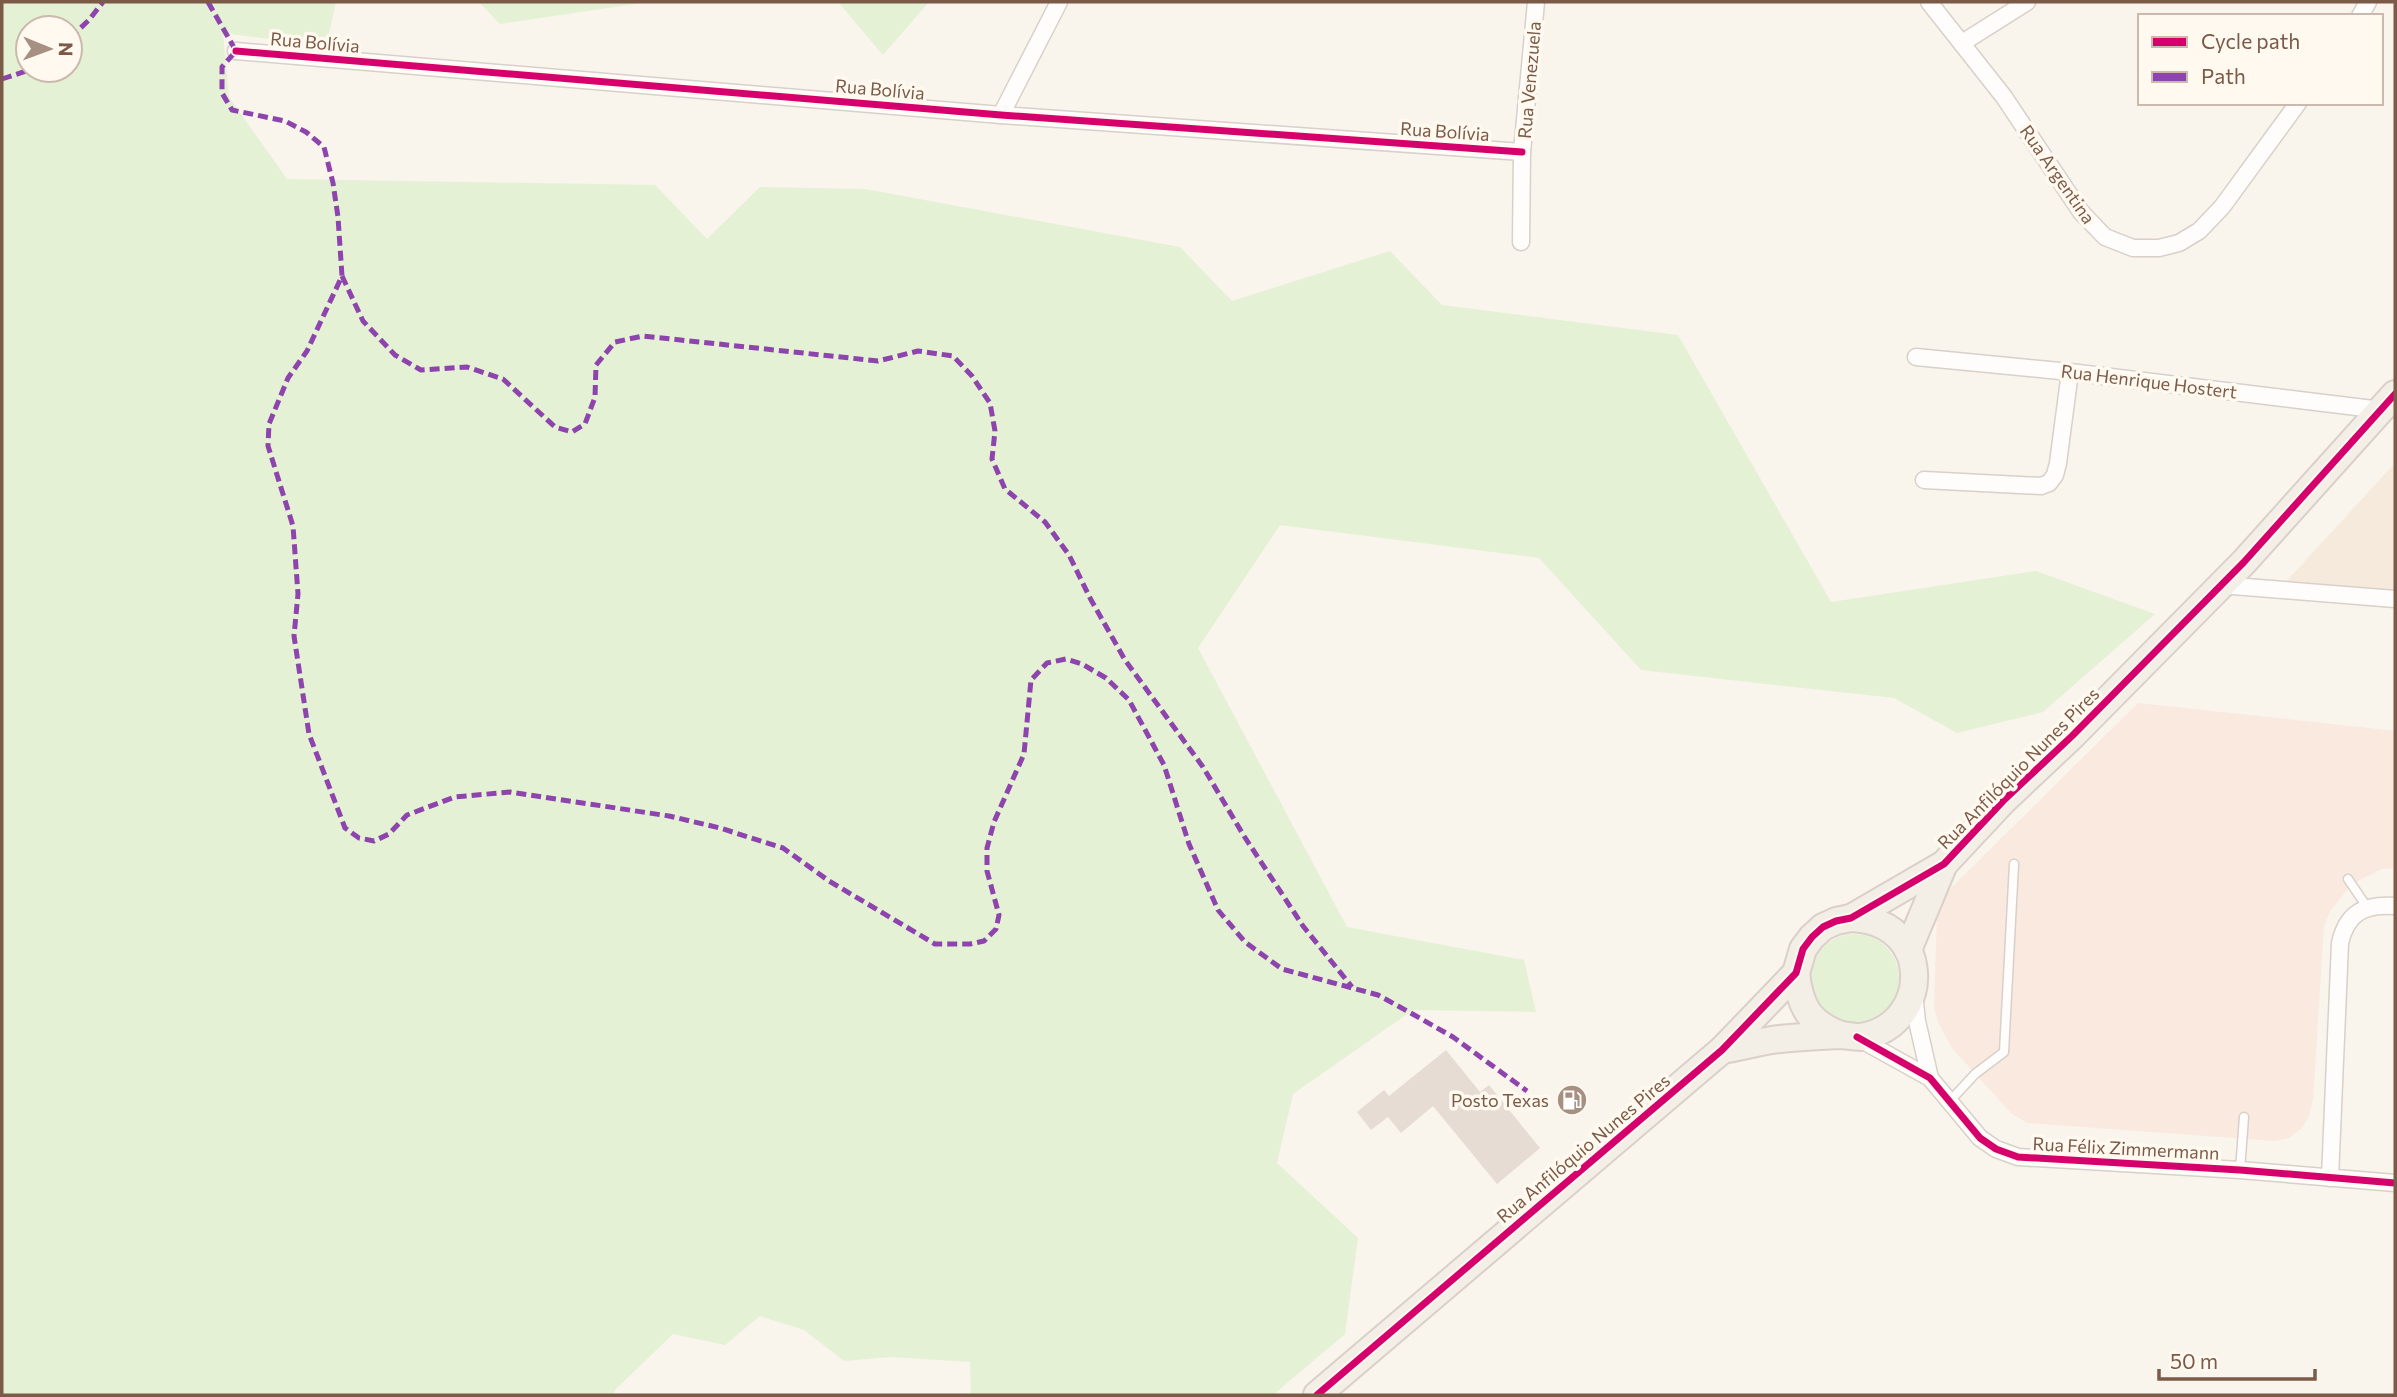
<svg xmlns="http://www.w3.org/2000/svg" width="2397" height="1397" font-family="Commissioner,sans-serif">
  <rect width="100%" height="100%" fill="#f9f4ec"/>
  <polygon fill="#f6eadc" points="2395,463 2395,593 2284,584"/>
  <polygon fill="#f9e9df" points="2138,703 2395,731 2395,868 2382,869 2352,884 2330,911 2324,926 2313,1100 2309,1116 2302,1128 2289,1138 2275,1141 2027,1123 2011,1113 1952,1048 1939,1024 1934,1008 1937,916 1945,894"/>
  <g fill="#e5f1d5" fill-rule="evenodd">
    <path d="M2,2H336L326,46L223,33L229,97L287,179L655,185L707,239L760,187L865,189L1180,247L1232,301L1390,251L1442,305L1678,335L1831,602L2036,571L2155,614L2043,712L1957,733L1894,698L1641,670L1539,558L1280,525L1198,648L1347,927L1524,960L1536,1012L1413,1010L1293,1094L1277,1163L1358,1238L1345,1334L1273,1395H971L970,1362L891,1357L844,1361L804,1330L760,1316L725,1345L673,1334L616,1389L613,1395H2ZM28,28H70V70H28Z"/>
    <polygon points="479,2 648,2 500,24"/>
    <polygon points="838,2 929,2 883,55"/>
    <circle cx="1855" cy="978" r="44"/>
  </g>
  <polygon fill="#e6dcd3" points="1446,1050 1480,1092 1489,1085 1540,1148 1497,1184 1433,1106 1401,1133 1388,1117 1371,1130 1357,1112 1384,1090 1389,1096"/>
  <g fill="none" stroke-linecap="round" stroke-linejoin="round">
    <g stroke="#d8d0c9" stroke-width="11">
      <g id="service">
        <polyline points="2348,879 2367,907"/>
        <polyline points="1949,1102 1975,1074 2004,1052 2014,864"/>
        <polyline points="2240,1170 2244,1117"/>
      </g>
    </g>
    <g stroke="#d8d0c9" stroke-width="19">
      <g id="minor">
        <polyline points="1929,2 2004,97 2081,212 2105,237 2133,248 2159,248 2179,243 2199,231 2222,207 2298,103"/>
        <polyline points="2360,16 2368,2"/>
        <polyline points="1962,43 2027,2"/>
        <polyline points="236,51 1001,115 1522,152"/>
        <polyline points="1001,115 1059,2"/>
        <polyline points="1521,242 1522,152 1536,2"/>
        <polyline points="1916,357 2070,372 2381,410"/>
        <polyline points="1924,480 2041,486 2049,483 2055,475 2058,463 2070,372"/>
        <polyline points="2221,585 2395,599"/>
        <polyline points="1914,994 1917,1021 1930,1078"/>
        <polyline points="1858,1038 1930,1078 1980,1138 1996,1149 2018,1157 2240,1170 2395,1183"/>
        <path d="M2330,1178L2340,943C2347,912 2365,904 2395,906"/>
      </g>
    </g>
    <g stroke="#dad0c9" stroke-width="30">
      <g id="primary">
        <polyline points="1908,950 1944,864"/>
        <path d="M1796,973C1800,1007 1809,1023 1841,1035"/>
        <path d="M1722,1050C1741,1047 1761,1041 1780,1039C1799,1037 1819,1036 1839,1035C1846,1035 1853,1037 1860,1037C1884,1034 1903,1019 1911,996C1916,982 1915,963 1908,950C1896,927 1875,919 1851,918"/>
        <polyline points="1317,1395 1722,1050 1796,973 1803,949 1812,937 1823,927 1836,921 1851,918 1944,864 2003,801 2072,736 2244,562 2395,394"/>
      </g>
    </g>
    <use href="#service" stroke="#fefdfc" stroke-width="8"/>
    <use href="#minor" stroke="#fefdfc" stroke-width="16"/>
    <use href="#primary" stroke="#f3eee6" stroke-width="26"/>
    <g stroke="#8e44ad" stroke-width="5" stroke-dasharray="10 5" stroke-linecap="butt">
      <polyline points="208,2 236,51 222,67 222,93 232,110 285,121 306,132 324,147 333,183 338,217 342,276 307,351 288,378 269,424 268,446 293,526 298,594 294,636 309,734 345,828 359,838 374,841 389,834 407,815 455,797 510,792 669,816 720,828 783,848 829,881 935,944 970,944 984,941 996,929 999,915 987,871 987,848 994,822 1024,754 1031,680 1047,663 1066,659 1082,664 1106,678 1129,700 1164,765 1189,844 1218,910 1245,942 1282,969 1378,995 1409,1012 1453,1037 1527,1091"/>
      <polyline points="70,38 89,20 103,2"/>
      <polyline points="2,79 29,70"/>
      <polyline points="342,276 363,321 395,355 421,370 467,367 503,379 555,427 572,432 585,424 595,397 596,365 615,342 643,336 878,361 918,351 953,356 972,376 990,403 995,431 992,459 1005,489 1045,522 1069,555 1090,598 1125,660 1203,767 1244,836 1303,926 1352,987"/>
    </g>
    <g stroke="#fff9ef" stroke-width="11">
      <g id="cycleway">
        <polyline points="236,51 1001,115 1522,152"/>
        <polyline points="1857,1037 1930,1078 1980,1138 1996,1149 2018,1157 2240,1170 2395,1183"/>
        <polyline points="1317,1395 1722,1050 1796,973 1803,949 1812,937 1823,927 1836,921 1851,918 1944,864 2003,801 2072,736 2244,562 2395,394"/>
      </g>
    </g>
    <use href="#cycleway" stroke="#d6006c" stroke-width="7"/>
  </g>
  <defs>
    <g id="fuel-disc" transform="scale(1.575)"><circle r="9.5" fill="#a79081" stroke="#fff9ef"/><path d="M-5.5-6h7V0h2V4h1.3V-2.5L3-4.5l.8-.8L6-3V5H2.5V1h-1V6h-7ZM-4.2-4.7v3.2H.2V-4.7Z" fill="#fff"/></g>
  </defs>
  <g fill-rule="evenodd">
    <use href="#fuel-disc" x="1572" y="1100"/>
  </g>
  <g text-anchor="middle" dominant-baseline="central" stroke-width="7" stroke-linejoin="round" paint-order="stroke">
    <g font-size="18" fill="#7b5a48" stroke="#fff9ef">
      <text transform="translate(315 42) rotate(5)">Rua Bolívia</text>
      <text transform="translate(1529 80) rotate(-85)">Rua Venezuela</text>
      <text transform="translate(880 89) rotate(5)">Rua Bolívia</text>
      <text transform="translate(1445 131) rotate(4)">Rua Bolívia</text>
      <text transform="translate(2058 174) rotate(55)">Rua Argentina</text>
      <text transform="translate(2149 381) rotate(7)">Rua Henrique Hostert</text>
      <text transform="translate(2018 768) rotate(-45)">Rua Anfilóquio Nunes Pires</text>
      <text transform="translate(1583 1148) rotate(-40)">Rua Anfilóquio Nunes Pires</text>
      <text transform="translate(2126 1148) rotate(3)">Rua Félix Zimmermann</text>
    </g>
    <g font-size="18" fill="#7b5a48" stroke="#fff9ef" text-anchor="end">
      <text x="1549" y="1100">Posto Texas</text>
    </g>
  </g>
  <rect width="2397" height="1397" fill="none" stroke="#7b5a48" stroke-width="7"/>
  <rect x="2138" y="14" width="245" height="91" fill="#fff9ef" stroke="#cab9ac" stroke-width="2"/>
  <rect x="2152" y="37" width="35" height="10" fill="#d6006c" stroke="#cab9ac" stroke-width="2"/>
  <text x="2201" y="49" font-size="21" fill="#7b5a48">Cycle path</text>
  <rect x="2152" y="72" width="35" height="10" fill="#8e44ad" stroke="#cab9ac" stroke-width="2"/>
  <text x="2201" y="84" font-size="21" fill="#7b5a48">Path</text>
  <g transform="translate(49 49) rotate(91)"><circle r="33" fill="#fff9ef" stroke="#cab9ac" stroke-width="2"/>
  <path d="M0-5L12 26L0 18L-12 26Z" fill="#a79081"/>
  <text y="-10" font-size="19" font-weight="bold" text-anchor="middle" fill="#7b5a48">N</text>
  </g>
  <path d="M2159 1369v10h156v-10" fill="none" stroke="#7b5a48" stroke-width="3.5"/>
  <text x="2170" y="1369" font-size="21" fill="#7b5a48" stroke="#fff9ef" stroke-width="5" paint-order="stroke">50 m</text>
</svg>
